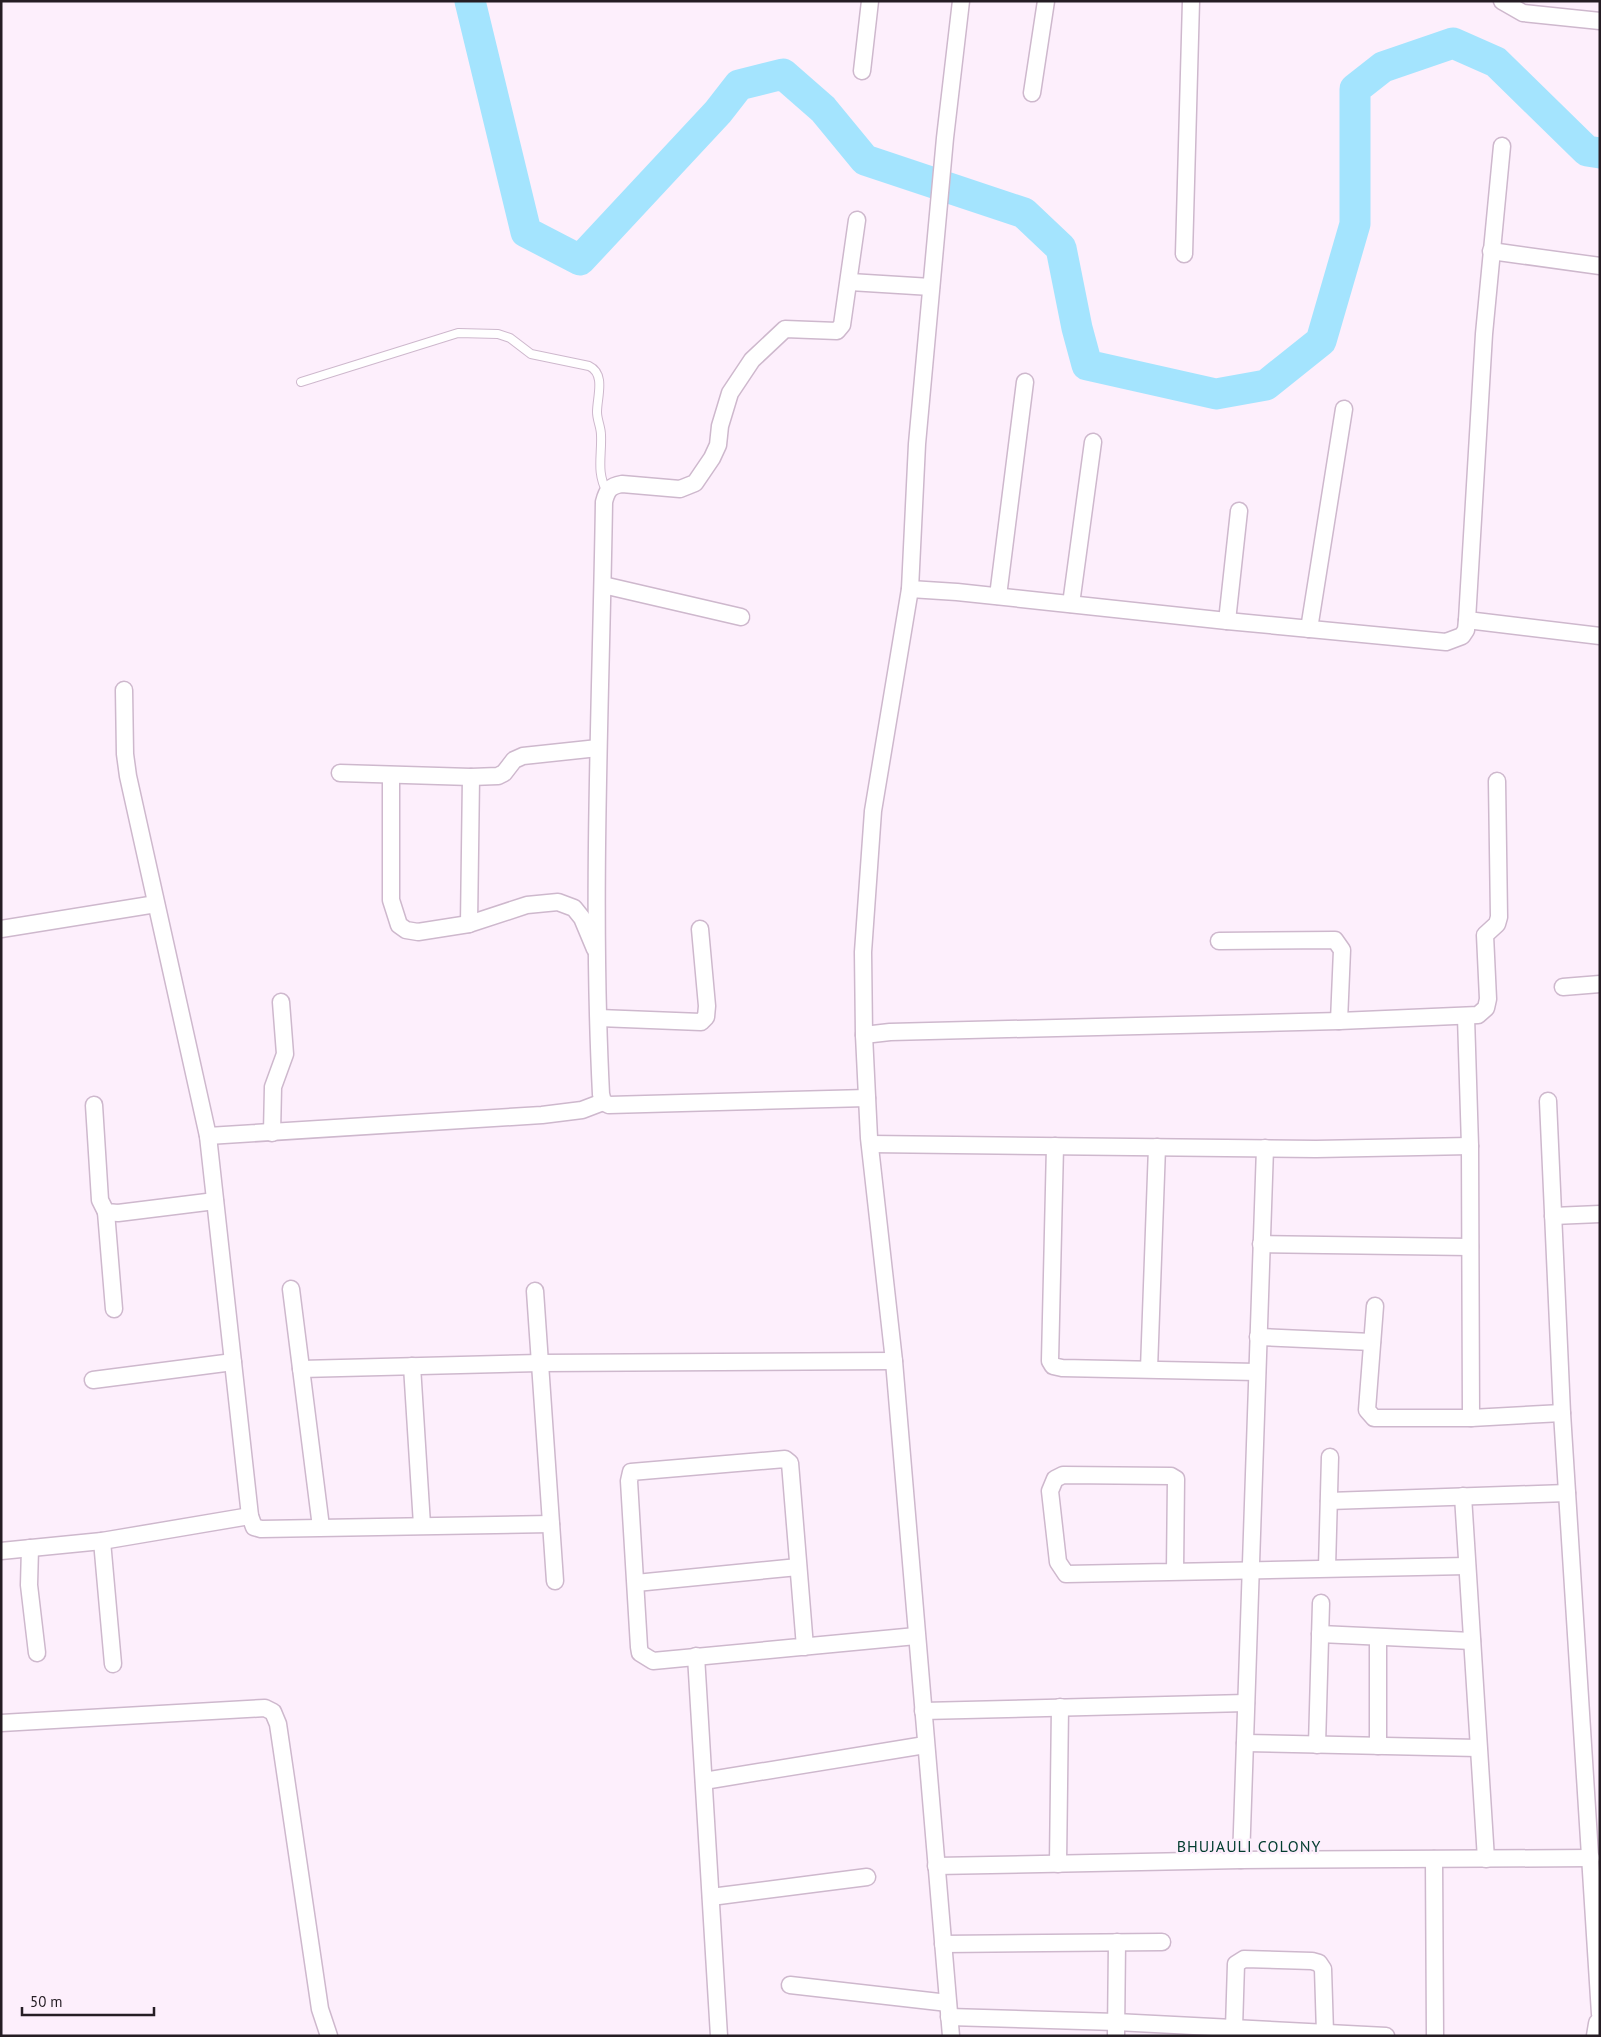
<svg xmlns="http://www.w3.org/2000/svg" width="1601" height="2037" font-family="'PT Sans',sans-serif">
  <rect width="100%" height="100%" fill="#fdeffc"/>
  <g fill="none" stroke-linecap="round" stroke-linejoin="round">
    <polyline stroke="#a4e4fe" stroke-width="31" points="470,1 526,232 580,260 718,112 739,85 783,74 823,109 865,160 1024,213 1061,248 1077,328 1087,365 1216,394 1266,385 1321,341 1355,224 1355,89 1383,67 1453,43 1496,62 1587,151 1600,153"/>
    <g stroke="#ceb8cd" stroke-width="10">
      <path id="lane" d="M301,382L458,333L498,334L510,338L531,354L589,366C606,374 597,397 597,412C597,420 601,427 601,435C602,456 596,472 607,492"/>
    </g>
    <g stroke="#ceb8cd" stroke-width="19">
      <g id="street">
        <polyline points="1502,1 1523,13 1600,21"/>
        <polyline points="862,71 870,1"/>
        <polyline points="1032,93 1046,1"/>
        <path d="M857,220L842,325L837,331L785,329L752,360L730,393L720,426L718,445L712,458L695,483L680,489L622,484C610,486 607,490 604,502C601,699 591,897 601,1094L603,1102L609,1105L867,1098"/>
        <polyline points="1491,251 1600,266"/>
        <polyline points="1184,254 1191,1"/>
        <polyline points="850,282 931,287"/>
        <polyline points="603,585 741,617"/>
        <polyline points="910,589 957,592 1227,621 1446,642 1462,636 1466,630 1467,620 1484,334 1502,146"/>
        <polyline points="998,596 1025,382"/>
        <polyline points="1071,604 1093,442"/>
        <polyline points="1467,620 1600,636"/>
        <polyline points="1227,621 1239,511"/>
        <polyline points="1309,629 1344,409"/>
        <polyline points="124,690 125,754 128,776 208,1136 250,1516 254,1527 261,1529 551,1524"/>
        <polyline points="340,773 471,777 498,776 504,773 514,760 523,756 598,748"/>
        <polyline points="391,775 391,900 399,925 406,930 418,932 469,924 527,905 558,902 574,908 582,918 595,949"/>
        <polyline points="469,924 471,777"/>
        <polyline points="1,929 156,904"/>
        <polyline points="1219,941 1335,940 1342,950 1339,1021"/>
        <polyline points="1563,987 1600,984"/>
        <polyline points="1466,1017 1470,1146 1471,1418"/>
        <polyline points="599,1018 701,1022 706,1017 707,1006 700,929"/>
        <polyline points="864,1035 890,1032 1339,1021 1478,1015 1486,1008 1488,999 1485,935 1497,924 1499,917 1497,781"/>
        <polyline points="1548,1101 1562,1413 1600,2014"/>
        <polyline points="94,1105 100,1200 106,1212 118,1213 215,1201"/>
        <polyline points="272,1133 273,1087 285,1054 281,1002"/>
        <polyline points="208,1136 542,1115 582,1110 603,1102"/>
        <polyline points="870,1144 1316,1149 1470,1146"/>
        <polyline points="1055,1146 1050,1361 1053,1366 1062,1368 1257,1372"/>
        <polyline points="106,1212 114,1309"/>
        <polyline points="1553,1216 1600,1214"/>
        <polyline points="1261,1244 1470,1247"/>
        <polyline points="291,1289 321,1527"/>
        <polyline points="535,1291 555,1581"/>
        <polyline points="1375,1306 1367,1410 1374,1418 1471,1418 1562,1413"/>
        <polyline points="1258,1337 1372,1342"/>
        <polyline points="412,1366 422,1525"/>
        <polyline points="301,1369 540,1363 894,1361"/>
        <polyline points="1149,1369 1157,1147"/>
        <polyline points="93,1380 233,1362"/>
        <polyline points="1463,1496 1486,1859"/>
        <polyline points="1329,1501 1567,1493"/>
        <polyline points="102,1541 113,1664"/>
        <polyline points="30,1548 29,1585 37,1653"/>
        <polyline points="1,1551 102,1541 250,1516"/>
        <polyline points="1327,1568 1330,1457"/>
        <polyline points="1175,1571 1176,1479 1171,1476 1063,1475 1055,1479 1050,1491 1058,1562 1066,1574 1467,1566"/>
        <polyline points="636,1583 798,1567"/>
        <polyline points="1320,1634 1472,1641"/>
        <polyline points="805,1647 790,1463 785,1459 631,1472 629,1481 639,1647 640,1653 653,1661 916,1636"/>
        <polyline points="696,1656 719,2036"/>
        <polyline points="923,1711 1246,1703"/>
        <polyline points="1,1723 265,1708 273,1712 278,1724 320,2009 329,2036"/>
        <polyline points="1245,1743 1478,1748"/>
        <polyline points="1317,1745 1321,1603"/>
        <polyline points="1378,1746 1378,1637"/>
        <polyline points="704,1781 925,1745"/>
        <polyline points="1434,1859 1435,2036"/>
        <polyline points="1241,1860 1265,1148"/>
        <polyline points="1058,1864 1060,1707"/>
        <polyline points="936,1866 1241,1860 1591,1858"/>
        <polyline points="711,1897 867,1877"/>
        <polyline points="943,1944 1162,1942"/>
        <polyline points="790,1985 948,2003"/>
        <polyline points="949,2017 1116,2022 1386,2036"/>
        <polyline points="1234,2028 1236,1964 1244,1959 1312,1961 1319,1963 1323,1969 1325,2033"/>
        <polyline points="951,2036 894,1361 869,1138 864,1035 863,952 873,811 910,589 917,444 945,138 961,1"/>
        <polyline points="1116,2036 1117,1942"/>
      </g>
    </g>
    <g stroke="#ceb8cd" stroke-width="25">
      <polyline id="secondary" points="1598,2036 1600,2024"/>
    </g>
    <use href="#lane" stroke="#fff" stroke-width="8"/>
    <use href="#street" stroke="#fff" stroke-width="16"/>
    <use href="#secondary" stroke="#fff" stroke-width="22"/>
  </g>
  <g text-anchor="middle" dominant-baseline="central" stroke-width="5" stroke-linejoin="round" paint-order="stroke">
    <g font-size="16" letter-spacing="1" fill="#033c2f" stroke="#fdeffc">
      <text x="1249" y="1846">BHUJAULI COLONY</text>
    </g>
  </g>
  <rect width="1601" height="2037" fill="none" stroke="#251d24" stroke-width="5"/>
  <path d="M22 2007v8h132v-8" fill="none" stroke="#251d24" stroke-width="2.5"/>
  <text x="30" y="2007" font-size="15" fill="#251d24" stroke="#fdeffc" stroke-width="4" paint-order="stroke">50 m</text>
</svg>
